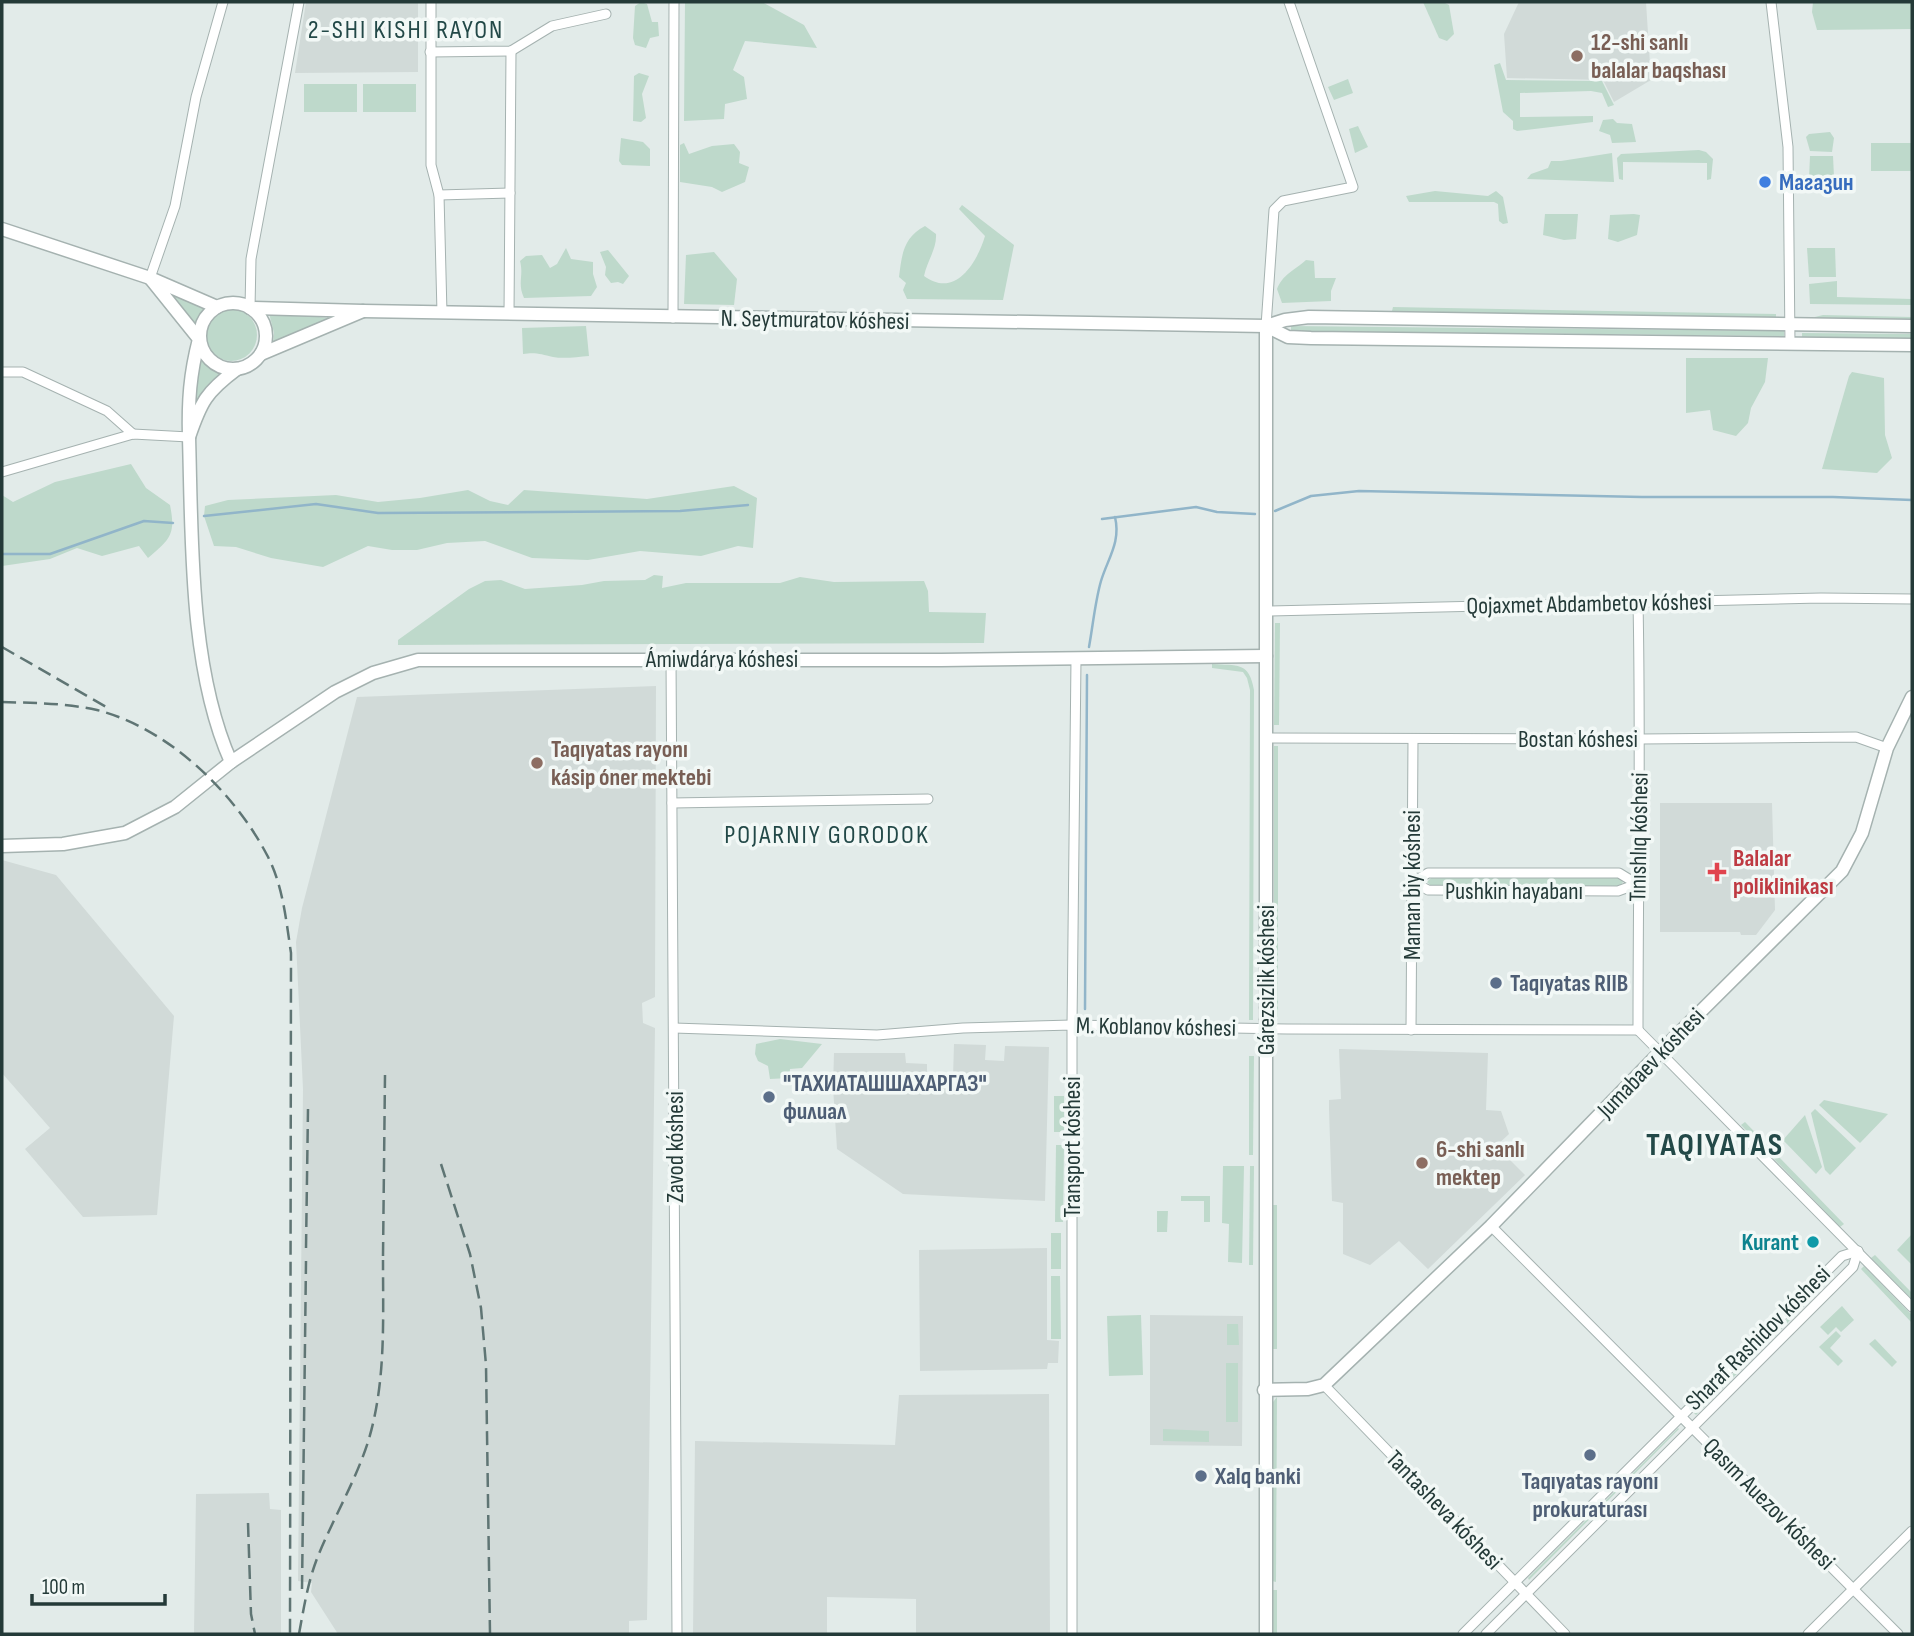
<svg xmlns="http://www.w3.org/2000/svg" width="1914" height="1636" font-family="'Sofia Sans Condensed',sans-serif">
  <rect width="100%" height="100%" fill="#e2ebe9"/>
  <g fill="#d1dad8">
    <polygon points="306,2 418,2 418,72 295,73"/>
    <polygon points="1519,2 1646,2 1651,80 1614,102 1603,80 1507,78 1504,34"/>
    <polygon points="656,686 655,997 642,1003 643,1023 655,1028 647,1620 629,1621 629,1634 338,1634 311,1592 312,1583 298,1581 303,1089 296,942 302,908 357,697"/>
    <polygon points="1660,803 1772,803 1775,910 1756,935 1741,935 1740,932 1660,932"/>
    <polygon points="2,860 56,875 174,1016 157,1215 83,1217 25,1149 50,1128 2,1073"/>
    <polygon points="954,1044 986,1045 985,1060 1004,1061 1005,1046 1049,1047 1045,1201 903,1194 837,1149 833,1087 834,1053 905,1053 906,1063 927,1064 927,1078 953,1077"/>
    <polygon points="1339,1049 1488,1053 1486,1110 1501,1111 1509,1134 1496,1146 1525,1175 1428,1269 1399,1241 1370,1265 1343,1254 1343,1203 1332,1201 1329,1109 1329,1100 1341,1099"/>
    <polygon points="1047,1248 1047,1340 1059,1341 1058,1363 1048,1363 1047,1369 920,1371 919,1250"/>
    <polygon points="1150,1315 1243,1316 1242,1446 1150,1445"/>
    <polygon points="1049,1394 1050,1634 916,1634 916,1599 827,1597 827,1634 693,1634 695,1441 895,1445 899,1395"/>
    <polygon points="269,1493 270,1509 281,1510 281,1634 194,1634 196,1494"/>
  </g>
  <g fill="#bed9cb">
    <polygon points="641,2 647,4 652,22 658,22 659,36 650,38 646,48 635,45 633,38 635,6"/>
    <polygon points="685,2 762,2 804,25 817,48 745,41 733,70 744,77 747,99 725,104 724,119 684,121"/>
    <polygon points="1423,2 1443,2 1449,5 1454,34 1447,41 1439,38"/>
    <polygon points="1813,2 1912,2 1912,29 1817,30 1812,12"/>
    <polygon points="1500,63 1506,80 1602,81 1614,105 1608,107 1602,93 1591,91 1520,93 1520,117 1593,116 1593,122 1517,131 1513,129 1513,121 1503,112 1494,65"/>
    <polygon points="639,73 649,76 642,94 646,118 641,122 633,121 634,76"/>
    <polygon points="1348,79 1353,93 1334,100 1328,87"/>
    <rect x="304" y="84" width="53" height="28"/>
    <rect x="363" y="84" width="53" height="28"/>
    <polygon points="1613,119 1617,123 1632,124 1636,142 1612,143 1610,135 1599,131 1603,120"/>
    <polygon points="1358,126 1368,147 1355,153 1349,129"/>
    <polygon points="1830,132 1834,138 1832,152 1810,151 1806,137 1809,134"/>
    <polygon points="621,138 643,142 650,149 650,166 622,165 619,161"/>
    <polygon points="684,143 689,154 712,146 734,144 740,152 739,163 749,167 745,182 722,192 712,187 680,182 680,145"/>
    <rect x="1871" y="143" width="41" height="28"/>
    <polygon points="1699,150 1706,152 1713,159 1711,179 1707,180 1707,163 1623,162 1623,180 1619,179 1617,158 1621,154"/>
    <polygon points="1612,153 1614,182 1527,179 1531,174 1548,168 1551,161 1561,161"/>
    <polygon points="1810,156 1833,156 1834,177 1831,181 1809,179"/>
    <polygon points="1435,191 1488,196 1496,191 1503,197 1508,223 1503,224 1499,221 1498,204 1494,202 1409,202 1406,196"/>
    <path d="M962,205L1014,245L1003,300L907,299L903,290L906,283L899,277C902,254 903,238 925,226L936,234C937,249 927,261 924,276C955,299 977,263 985,236L959,209Z"/>
    <polygon points="1545,214 1578,214 1576,239 1564,240 1543,235"/>
    <polygon points="1634,214 1640,215 1637,235 1618,242 1608,239 1610,215"/>
    <path d="M566,248L571,259L593,262V274L597,287L591,296L524,298C517,283 524,276 520,261L526,256L542,255L550,268L557,264Z"/>
    <polygon points="1807,248 1835,248 1836,277 1809,277"/>
    <polygon points="608,250 629,276 623,284 618,282 611,283 605,275 606,267 600,252"/>
    <polygon points="714,252 737,279 734,305 684,304 686,255"/>
    <path d="M1306,260L1314,261L1315,278H1336L1331,291V301L1282,303L1277,289C1283,274 1294,271 1306,260Z"/>
    <polygon points="1837,281 1837,297 1912,299 1912,305 1810,304 1809,284"/>
    <polygon points="164,288 210,307 198,322 196,329"/>
    <polygon points="1393,307 1776,314 1776,319 1392,311"/>
    <circle cx="231" cy="335" r="26"/>
    <polygon points="269,313 331,318 273,343 274,333"/>
    <polygon points="1823,315 1912,317 1912,322 1814,320 1815,317"/>
    <path d="M586,326L589,356C577,357 564,359 553,357C541,354 535,352 523,354L522,328Z"/>
    <polygon points="1291,326 1784,331 1784,336 1291,331"/>
    <polygon points="1802,333 1912,334 1912,339 1802,337"/>
    <polygon points="199,355 207,366 223,374 194,408"/>
    <polygon points="1686,358 1768,358 1765,382 1751,408 1748,423 1736,436 1713,430 1710,410 1686,413"/>
    <polygon points="1852,372 1884,378 1885,435 1892,458 1877,473 1822,469 1849,376"/>
    <path d="M131,464L146,488L170,505C176,535 170,539 148,558L139,546L102,556L77,548L50,559L2,566V495L13,502L55,482Z"/>
    <polygon points="734,486 757,498 753,548 738,546 701,556 640,551 588,560 532,558 485,541 447,543 417,550 392,550 368,546 323,567 271,558 236,547 214,546 204,516 205,506 228,500 336,495 378,502 420,498 468,490 490,501 508,505 524,490 647,499"/>
    <polygon points="654,575 663,576 662,588 686,583 780,583 800,577 834,582 924,581 928,591 929,612 986,613 984,643 398,645 398,640 469,589 485,581 501,580 525,589 582,585 604,581 645,580"/>
    <polygon points="1275,623 1280,623 1279,725 1274,725"/>
    <path d="M1212,664C1237,666 1249,661 1254,690L1253,1020H1249L1250,690L1247,678L1243,672L1212,668Z"/>
    <rect x="1274" y="746" width="4" height="271"/>
    <polygon points="1431,878 1620,878 1623,882 1620,886 1431,886 1427,882"/>
    <polygon points="780,1039 822,1044 802,1068 790,1069 789,1078 770,1079 768,1066 758,1061 755,1054 756,1044"/>
    <polygon points="1249,1056 1254,1056 1253,1155 1249,1155"/>
    <rect x="1054" y="1096" width="10" height="36"/>
    <polygon points="1824,1100 1888,1114 1860,1143 1819,1105"/>
    <polygon points="1815,1109 1856,1148 1830,1175 1825,1170 1811,1113"/>
    <polygon points="1805,1115 1822,1167 1816,1174 1783,1140"/>
    <polygon points="1745,1122 1844,1224 1840,1227 1741,1125"/>
    <polygon points="1056,1145 1064,1145 1063,1222 1055,1222"/>
    <polygon points="1223,1166 1244,1166 1242,1263 1228,1262 1229,1224 1222,1223"/>
    <polygon points="1250,1166 1254,1166 1253,1265 1249,1265"/>
    <polygon points="1181,1196 1210,1196 1210,1222 1204,1222 1204,1201 1181,1201"/>
    <polygon points="1273,1205 1277,1205 1277,1349 1272,1349"/>
    <polygon points="1157,1211 1168,1211 1167,1232 1157,1232"/>
    <rect x="1051" y="1233" width="10" height="36"/>
    <polygon points="1912,1234 1912,1265 1897,1250"/>
    <polygon points="1875,1255 1912,1293 1912,1300 1871,1258"/>
    <polygon points="1864,1266 1912,1315 1912,1323 1861,1269"/>
    <polygon points="1051,1276 1060,1276 1061,1339 1051,1339"/>
    <polygon points="1823,1283 1825,1285 1696,1415 1694,1413"/>
    <polygon points="1842,1306 1854,1320 1841,1332 1836,1327 1828,1335 1820,1327"/>
    <polygon points="1141,1315 1143,1375 1109,1376 1107,1316"/>
    <polygon points="1227,1324 1238,1324 1239,1345 1227,1345"/>
    <polygon points="1836,1331 1841,1336 1830,1348 1843,1361 1838,1366 1819,1347"/>
    <polygon points="1875,1339 1897,1362 1892,1367 1869,1344"/>
    <rect x="1226" y="1363" width="12" height="59"/>
    <polygon points="1277,1397 1276,1582 1272,1581 1273,1402"/>
    <polygon points="1678,1428 1679,1429 1529,1580 1528,1578"/>
    <polygon points="1163,1429 1209,1431 1209,1442 1163,1441"/>
    <polygon points="1273,1590 1277,1590 1277,1634 1272,1634"/>
  </g>
  <g fill="none" stroke-linecap="round" stroke-linejoin="round">
    <g stroke="#91b5c9" stroke-width="2.5">
      <polyline points="1275,511 1311,496 1359,491 1642,497 1833,497 1912,500"/>
      <polyline points="204,516 316,504 378,513 680,511 748,505"/>
      <polyline points="1102,519 1196,507 1217,512 1255,514"/>
      <polyline points="2,554 50,554 144,521 173,523"/>
      <path d="M1089,647C1093,625 1095,602 1101,581C1108,558 1121,542 1115,517"/>
      <polyline points="1085,1009 1087,675"/>
    </g>
    <g stroke="#a5b2b0" stroke-width="11">
      <g id="minor">
        <polyline points="431,2 431,165 439,195 442,313"/>
        <polyline points="1771,2 1788,147 1790,344"/>
        <polyline points="430,52 511,51 552,26 606,14"/>
        <polyline points="439,195 510,193"/>
        <polyline points="150,278 175,206 196,97 223,2"/>
        <polyline points="250,308 251,259 299,2"/>
        <polyline points="509,314 511,51"/>
        <polyline points="673,318 674,2"/>
        <polyline points="1266,326 1274,210 1283,201 1353,187 1289,2"/>
        <polyline points="2,372 23,372 107,411 133,434"/>
        <polyline points="2,472 133,434 189,437"/>
        <polyline points="1266,611 1821,598 1912,599"/>
        <polyline points="671,659 677,1634"/>
        <polyline points="1267,738 1641,739 1856,737 1887,748"/>
        <polyline points="672,803 928,799"/>
        <polygon points="1428,873 1619,873 1637,884 1618,891 1428,890 1413,882"/>
        <polyline points="674,1028 877,1035 963,1028 1072,1025 1287,1029 1638,1030"/>
        <polyline points="1411,1030 1413,740"/>
        <path d="M1638,1030C1638,888 1641,745 1638,602"/>
        <polyline points="1638,1030 1912,1307"/>
        <polyline points="1491,1226 1898,1634"/>
        <polyline points="1324,1385 1565,1634"/>
        <polyline points="1072,1634 1072,1025 1076,659"/>
        <polyline points="1463,1634 1842,1256 1858,1251"/>
        <polyline points="1486,1634 1853,1267 1858,1251"/>
        <polyline points="1808,1634 1912,1531"/>
      </g>
    </g>
    <g stroke="#a5b2b0" stroke-width="15">
      <g id="tertiary">
        <polyline points="2,229 150,278"/>
        <circle cx="233" cy="336" r="33"/>
        <path d="M217,307L150,278L199,339C190,374 188,401 189,437C201,402 206,392 237,369"/>
        <polyline points="250,308 363,311 261,354"/>
        <polyline points="363,311 1266,326 1285,320 1309,317 1912,326"/>
        <polyline points="1266,326 1288,337 1311,338 1912,345"/>
        <path d="M189,437C192,539 189,668 231,762"/>
        <polyline points="2,846 63,844 125,833 175,807 231,762 335,692 373,673 418,660 941,660 1266,656"/>
        <polyline points="1264,1390 1308,1389 1324,1385 1491,1226 1669,1043 1842,871 1862,833 1887,748 1912,697"/>
        <polyline points="1266,1634 1266,326"/>
      </g>
    </g>
    <use href="#minor" stroke="#fff" stroke-width="9"/>
    <use href="#tertiary" stroke="#fff" stroke-width="12"/>
    <g stroke="#5f7574" stroke-width="2.5" stroke-dasharray="14 7" stroke-linecap="butt">
      <polyline points="2,647 108,708"/>
      <path d="M2,702C34,703 65,703 97,710C168,728 234,792 267,855C283,885 286,920 291,953L290,1634"/>
      <polyline points="441,1164 470,1254 481,1308 486,1365 490,1634"/>
      <polyline points="306,1248 308,1109"/>
      <polyline points="383,1256 385,1075"/>
      <polyline points="248,1523 251,1614 255,1634"/>
      <polyline points="302,1589 306,1261"/>
      <path d="M299,1634C304,1607 308,1581 318,1556C334,1517 355,1482 368,1442C386,1383 383,1322 383,1260"/>
    </g>
  </g>
  <g fill="#8d6e63" stroke="#f2f8f6" stroke-width="2.5">
    <circle cx="1577" cy="56" r="7"/>
    <circle cx="537" cy="763" r="7"/>
    <circle cx="1422" cy="1163" r="7"/>
  </g>
  <circle fill="#3f7fe0" stroke="#f2f8f6" stroke-width="2.5" cx="1765" cy="182" r="7"/>
  <path fill="#e0444e" stroke="#f2f8f6" stroke-width="2.5" d="M1713.5 861.5h7v7h7v7h-7v7h-7v-7h-7v-7h7z"/>
  <g fill="#5c6f8a" stroke="#f2f8f6" stroke-width="2.5">
    <circle cx="1496" cy="983" r="7"/>
    <circle cx="769" cy="1097" r="7"/>
    <circle cx="1590" cy="1455" r="7"/>
    <circle cx="1201" cy="1476" r="7"/>
  </g>
  <circle fill="#0f9aa8" stroke="#f2f8f6" stroke-width="2.5" cx="1813" cy="1242" r="7"/>
  <g text-anchor="middle" dominant-baseline="central" stroke-width="7" stroke-linejoin="round" paint-order="stroke">
    <g font-size="24" font-weight="bold" fill="#785e54" stroke="#f2f8f6" text-anchor="start">
      <text x="1591" y="42">12-shi sanlı<tspan x="1591" dy="28">balalar baqshası</tspan></text>
      <text x="551" y="749">Taqıyatas rayonı<tspan x="551" dy="28">kásip óner mektebi</tspan></text>
      <text x="1436" y="1149">6-shi sanlı<tspan x="1436" dy="28">mektep</tspan></text>
    </g>
    <g font-size="24" font-weight="bold" fill="#366cbe" stroke="#f2f8f6" text-anchor="start">
      <text x="1779" y="182">Магазин</text>
    </g>
    <g font-size="24" fill="#243a38" stroke="#f2f8f6">
      <text transform="translate(815 320) rotate(1)">N. Seytmuratov kóshesi</text>
      <text transform="translate(1589 604) rotate(-1)">Qojaxmet Abdambetov kóshesi</text>
      <text x="722" y="659">Ámiwdárya kóshesi</text>
      <text x="1578" y="739">Bostan kóshesi</text>
      <text transform="translate(1639 837) rotate(-89)">Tınıshlıq kóshesi</text>
      <text transform="translate(1412 885) rotate(-90)">Maman biy kóshesi</text>
      <text x="1514" y="891">Pushkin hayabanı</text>
      <text transform="translate(1266 980) rotate(-90)">Gárezsizlik kóshesi</text>
      <text transform="translate(1156 1027) rotate(1)">M. Koblanov kóshesi</text>
      <text transform="translate(1651 1063) rotate(-46)">Jumabaev kóshesi</text>
      <text transform="translate(675 1147) rotate(-90)">Zavod kóshesi</text>
      <text transform="translate(1072 1147) rotate(-90)">Transport kóshesi</text>
      <text transform="translate(1758 1338) rotate(-45)">Sharaf Rashidov kóshesi</text>
      <text transform="translate(1769 1504) rotate(45)">Qasım Auezov kóshesi</text>
      <text transform="translate(1444 1510) rotate(46)">Tantasheva kóshesi</text>
    </g>
    <g font-size="24" font-weight="bold" fill="#be3a42" stroke="#f2f8f6" text-anchor="start">
      <text x="1733" y="858">Balalar<tspan x="1733" dy="28">poliklinikası</tspan></text>
    </g>
    <g font-size="24" font-weight="bold" fill="#4e5e75" stroke="#f2f8f6" text-anchor="start">
      <text x="1510" y="983">Taqıyatas RIIB</text>
      <text x="783" y="1083">"ТАХИАТАШШАХАРГАЗ"<tspan x="783" dy="28">филиал</tspan></text>
      <text x="1215" y="1476">Xalq banki</text>
      <text x="1590" y="1481" text-anchor="middle">Taqıyatas rayonı<tspan x="1590" dy="28">prokuraturası</tspan></text>
    </g>
    <g font-size="24" font-weight="bold" fill="#0d838f" stroke="#f2f8f6" text-anchor="end">
      <text x="1799" y="1242">Kurant</text>
    </g>
    <g font-size="26" letter-spacing="2" fill="#234948" stroke="#f2f8f6">
      <text x="406" y="30">2-SHI KISHI RAYON</text>
      <text x="827" y="835">POJARNIY GORODOK</text>
    </g>
    <g font-size="32" font-weight="bold" letter-spacing="2" fill="#234948" stroke="#f2f8f6">
      <text x="1715" y="1145">TAQIYATAS</text>
    </g>
  </g>
  <rect width="1914" height="1636" fill="none" stroke="#243a38" stroke-width="7"/>
  <path d="M32 1594v10h133v-10" fill="none" stroke="#243a38" stroke-width="3.5"/>
  <text x="42" y="1594" font-size="21" fill="#243a38" stroke="#f2f8f6" stroke-width="5" paint-order="stroke">100 m</text>
</svg>
